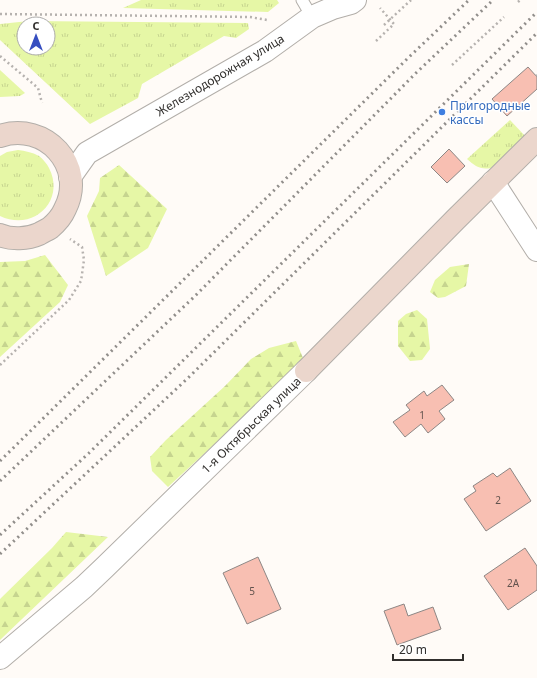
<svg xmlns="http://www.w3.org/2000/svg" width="537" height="678" font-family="'Noto Sans',sans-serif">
  <defs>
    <pattern id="grass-tufts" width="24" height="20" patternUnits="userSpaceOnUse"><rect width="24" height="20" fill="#e6f7a6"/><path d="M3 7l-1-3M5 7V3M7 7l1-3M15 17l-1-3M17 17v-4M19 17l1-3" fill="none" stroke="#c6d48f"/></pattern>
    <pattern id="forest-firs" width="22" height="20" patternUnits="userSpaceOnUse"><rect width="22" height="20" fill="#e6f7a6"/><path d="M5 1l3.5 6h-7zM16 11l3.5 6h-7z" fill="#c6d48f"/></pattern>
  </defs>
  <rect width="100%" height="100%" fill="#fffbf7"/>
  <g fill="url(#grass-tufts)" fill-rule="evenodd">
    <polygon points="141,0 277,0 279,3 268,12 123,8"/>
    <path d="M29,21L248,23L249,29L236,38L224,36L142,84L138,98L90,124L0,40V24ZM24,24H48V48H24Z"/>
    <polygon points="0,70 25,93 20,96 0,97"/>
    <path d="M510,120L526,137L491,168C480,170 475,166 467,159Z"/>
    <path d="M18,150C25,151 32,152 39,156C43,159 47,164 49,168C66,201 33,232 0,216V156L7,152Z"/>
  </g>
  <g fill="url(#forest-firs)">
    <polygon points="119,165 167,209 148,248 106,276 87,216 99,191 100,178"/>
    <polygon points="45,255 68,285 60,302 0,357 0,262 25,261"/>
    <polygon points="469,264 466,286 445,297 438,298 430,292 435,280 450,267"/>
    <polygon points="417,310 427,319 430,349 422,360 410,361 398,346 398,321 406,314"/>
    <polygon points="296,341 303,358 284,380 168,487 152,471 150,457 166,440 225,386 251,359 269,348"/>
    <polygon points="66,532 108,537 0,640 0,599 52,548"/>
  </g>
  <g fill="#f8bfb2" stroke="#8d8785">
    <polygon points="528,67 537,77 537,89 507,116 492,99"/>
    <polygon points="449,149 465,166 447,183 431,167"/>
    <polygon points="442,385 454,400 439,411 445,419 428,433 421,424 405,437 393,422 410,410 406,405 424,391 427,396"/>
    <polygon points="510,468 531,501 486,531 464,499 476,491 473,486 493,473 497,477"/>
    <polygon points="525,548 537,566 537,590 508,610 484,576"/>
    <polygon points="258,557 281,609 247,624 223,573"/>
    <polygon points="404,604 408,616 433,607 441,629 397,645 384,611"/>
  </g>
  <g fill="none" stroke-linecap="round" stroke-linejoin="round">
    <g stroke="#b2aea9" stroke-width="13">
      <polyline id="lane" points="302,0 312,17"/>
    </g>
    <g stroke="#b2aea9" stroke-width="24">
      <g id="street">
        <polyline points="70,177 87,153 265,51 312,17 333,8 351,3 355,0"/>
        <polyline points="493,182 537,250"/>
        <polyline points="0,658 84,587 104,568 306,371"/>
      </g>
    </g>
    <g stroke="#b2aea9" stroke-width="24">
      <g id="secondary">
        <path d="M0,136C45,121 87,166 65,209C62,216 56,223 50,228C47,230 42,232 39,234C28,239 11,240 0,235"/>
        <polyline points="306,371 456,219 537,139"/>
      </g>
    </g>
    <g stroke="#b6b2af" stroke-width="2.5" stroke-dasharray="2 3" stroke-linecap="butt">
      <polyline points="518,2 520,0"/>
      <polyline points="0,14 250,17 267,20"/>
      <polyline points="384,25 411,0"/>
      <polyline points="376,41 394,24 380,8"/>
      <polyline points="0,56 38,88 42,103"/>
      <polyline points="452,65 504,17"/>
      <polyline points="536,76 537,75"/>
      <polyline points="0,365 69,300 81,281 84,260 82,247 70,239"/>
    </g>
    <use href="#lane" stroke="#fff" stroke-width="11"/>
    <use href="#street" stroke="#fff" stroke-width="22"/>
    <use href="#secondary" stroke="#ebd6cc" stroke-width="22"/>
    <g stroke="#918e8b" stroke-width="3" stroke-dasharray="2 4" stroke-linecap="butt">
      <polyline points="0,461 407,59 469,0"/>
      <polyline points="0,481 195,296 416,73 493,0"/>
      <polyline points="0,535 89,453 537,12"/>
      <polyline points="0,554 188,378 537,33"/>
    </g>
  </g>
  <circle fill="#3f7fe0" stroke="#fff" stroke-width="1.5" cx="442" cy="112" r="4"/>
  <g text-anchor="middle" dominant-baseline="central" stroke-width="3" stroke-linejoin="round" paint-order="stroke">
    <g font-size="10" fill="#63534e">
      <text x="422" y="415">1</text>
      <text x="498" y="500">2</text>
      <text x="513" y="583">2А</text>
      <text x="252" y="591">5</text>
    </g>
    <g font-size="12" fill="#312f2d" stroke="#fff">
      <text transform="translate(220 75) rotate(-31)">Железнодорожная улица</text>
      <text transform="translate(251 425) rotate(-44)">1-я Октябрьская улица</text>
    </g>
    <g font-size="12" fill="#366cbe" stroke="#fff" text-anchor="start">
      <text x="450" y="105">Пригородные<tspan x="450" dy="14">кассы</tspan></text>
    </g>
  </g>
  <g transform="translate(36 36)"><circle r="19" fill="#ffffff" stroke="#adacab"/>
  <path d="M0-3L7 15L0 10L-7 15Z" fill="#364ec0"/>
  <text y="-6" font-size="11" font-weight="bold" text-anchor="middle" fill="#312f2d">С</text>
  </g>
  <path d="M393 654v6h70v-6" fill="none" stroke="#312f2d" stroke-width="2"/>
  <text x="399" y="654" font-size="12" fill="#312f2d" stroke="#ffffff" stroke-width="3" paint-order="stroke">20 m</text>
</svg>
